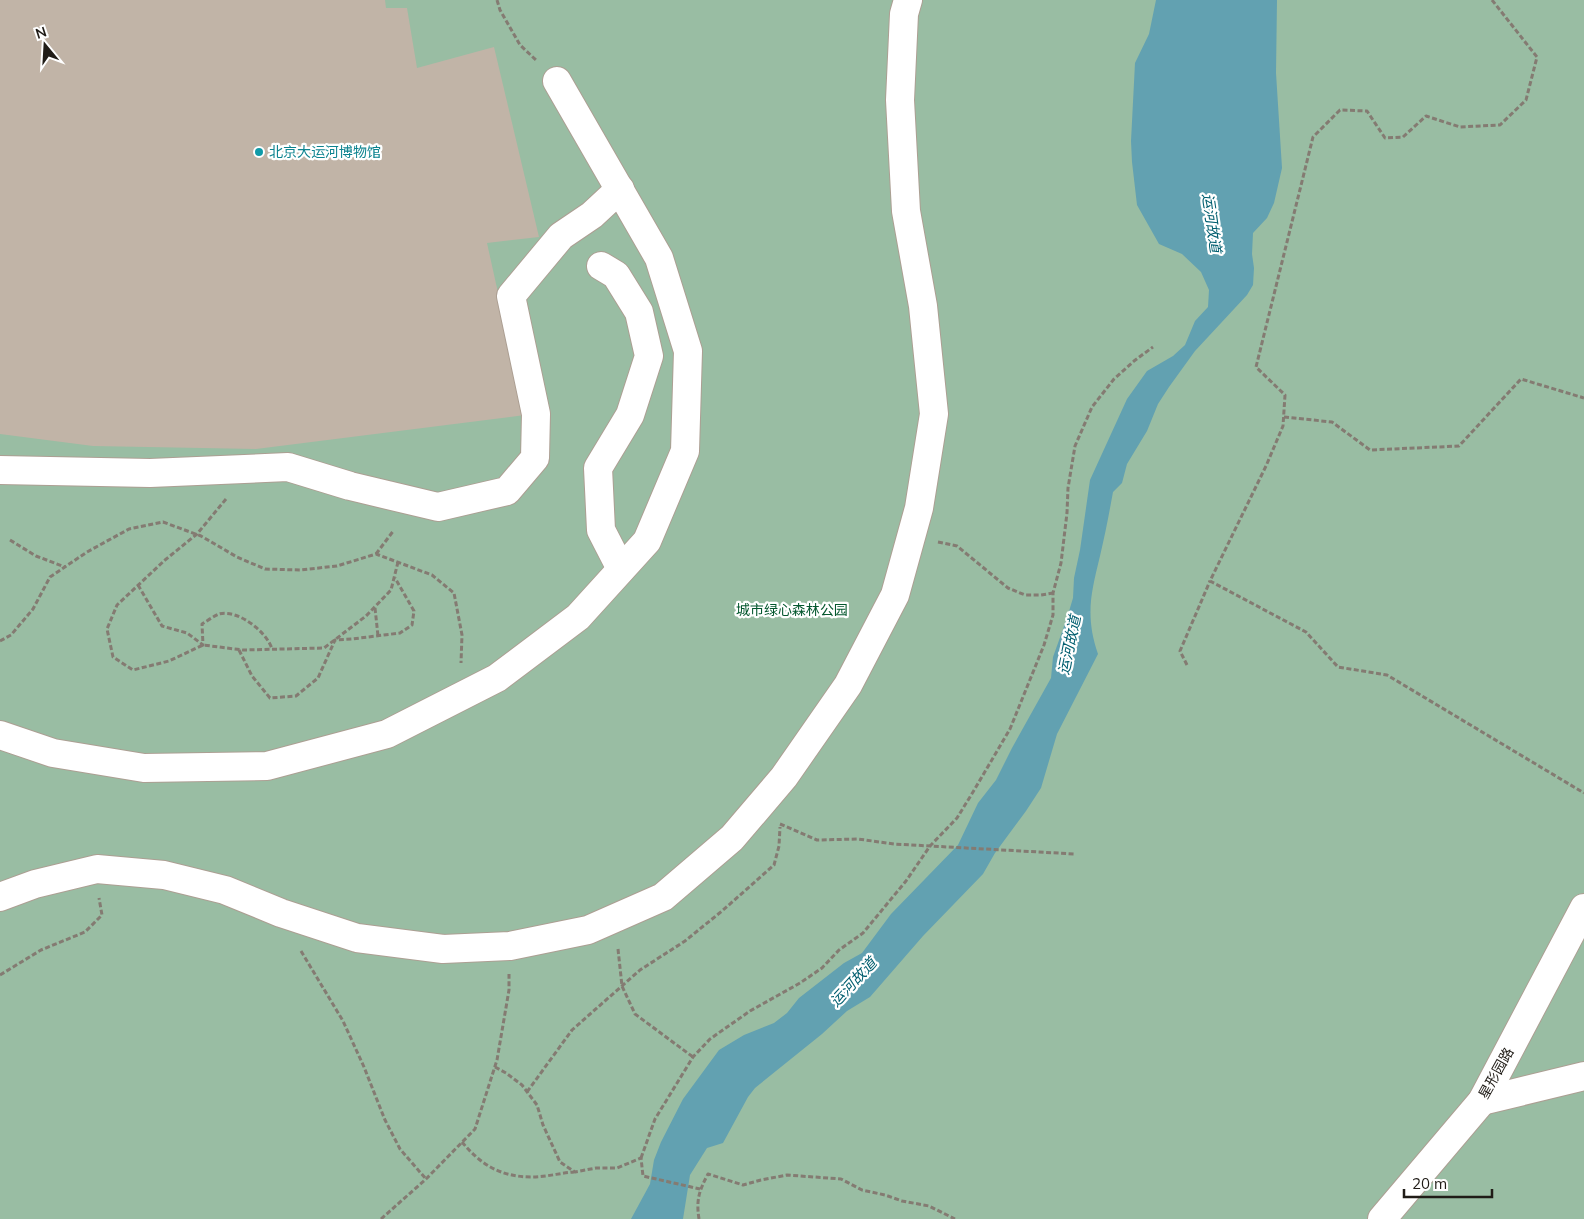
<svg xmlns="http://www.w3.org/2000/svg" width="1584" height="1219" font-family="Mulish,'Noto Sans SC',sans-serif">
  <rect width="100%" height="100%" fill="#efe2d5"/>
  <rect fill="#99bda3" x="0" y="0" width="1584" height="1219"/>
  <path fill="#62a1b1" d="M1156,0H1277L1276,73L1282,168L1274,203L1267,218L1253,233L1252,254L1254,268L1253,285L1247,295L1195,351L1169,387L1158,404L1147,431L1127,464L1122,483L1113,492C1109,514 1105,535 1100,556C1091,593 1085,616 1098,654L1057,734L1041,788L1026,811L995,853L983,874L923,936L870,997L847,1011L822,1034L755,1088L748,1097L723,1143L707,1148L690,1175L683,1219H631L650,1184L654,1160L661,1142L683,1099L719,1050L744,1035L774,1023L787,1013L799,998L844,963L862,953L891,914L958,845L978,803L996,780L1012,748L1051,678L1053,657L1067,618L1073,598L1074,578L1080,550L1090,480L1127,399L1147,371L1173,356L1185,345L1195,321L1208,307L1209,290L1201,272L1182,254L1159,244L1137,205L1132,162L1131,141L1135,63L1149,34Z"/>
  <polygon fill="#c1b4a7" points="0,0 385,0 386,8 407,8 417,68 494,47 539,237 487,243 525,415 256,449 93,446 0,434"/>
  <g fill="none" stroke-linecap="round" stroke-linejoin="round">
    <g stroke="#ac9f93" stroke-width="30">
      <g id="minor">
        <polyline points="601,266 616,275 639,312 649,356 630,415 598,468 601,530 621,569"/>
        <polyline points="0,470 150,473 288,467 350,486 438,507 507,491 535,458 536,414 511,296 561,236 592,215 620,189"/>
        <polyline points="0,735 53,753 144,768 267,766 387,734 497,678 578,617 647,541 685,451 688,351 659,258 557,81"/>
        <polyline points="0,897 35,884 97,869 164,875 225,890 281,913 357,938 443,949 510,946 588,930 663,897 732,838 784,777 848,685 895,595 919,508 934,414 923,306 906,211 900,100 904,14 908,0"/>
        <polyline points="1482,1101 1584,1076"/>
        <polyline points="1382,1219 1482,1101 1584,908"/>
      </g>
    </g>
    <g stroke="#847b72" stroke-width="3" stroke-dasharray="5 2.5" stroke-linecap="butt">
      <polyline points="497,0 500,10 520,45 537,61"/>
      <polyline points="1492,0 1537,57 1526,100 1500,125 1460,127 1426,116 1403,137 1385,138 1367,111 1340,110 1313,137 1256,367 1285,395 1283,426 1266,466 1210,581 1306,632 1338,667 1387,675 1584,793"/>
      <polyline points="1284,417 1332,422 1370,450 1459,446 1521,379 1584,398"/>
      <polyline points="226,499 197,534 165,560 117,605 107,629 113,657 133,670 169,661 203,645 243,650 324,648 366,616 391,590 398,562"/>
      <polyline points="10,540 36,556 65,567"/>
      <polyline points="938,542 957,546 1008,588 1025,595 1041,595 1053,593"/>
      <polyline points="376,554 394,530"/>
      <path d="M138,585L162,626L187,633L203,645L202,624C207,621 214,616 219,614C238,609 267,632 272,649"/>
      <polyline points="375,608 378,636"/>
      <polyline points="0,641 11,635 33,609 50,577 87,552 129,529 163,522 201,536 237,557 265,569 300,570 337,566 376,554 432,575 454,593 462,635 461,663"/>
      <polyline points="239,650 252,676 270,698 296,696 318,678 335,640 352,639 400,633 412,625 414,611 395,578"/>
      <polyline points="1187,665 1180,651 1210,581"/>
      <polyline points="780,824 817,840 858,839 894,844 1075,854"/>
      <polyline points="618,949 622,986 635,1014 693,1057"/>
      <polyline points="301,951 343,1021 364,1067 385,1120 400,1149 426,1179"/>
      <polyline points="0,975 41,950 85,932 102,915 99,898"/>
      <polyline points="495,1067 506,1073 522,1085 537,1105 543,1125 560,1162 575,1172 596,1168 617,1168 641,1158 643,1176 700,1189"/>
      <polyline points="527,1092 572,1030 640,970 685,941 722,911 774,865 779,846 780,827"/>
      <path d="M462,1142C481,1165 501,1177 532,1177C546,1177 560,1173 574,1172"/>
      <polyline points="641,1158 655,1119 693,1057 710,1039 750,1011 800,983 822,968 839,950 863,933 906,881 930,846 957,818 973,792 1010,729 1044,645 1053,615 1053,593 1061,563 1067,513 1068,488 1075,446 1092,407 1114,379 1134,361 1153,347"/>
      <polyline points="381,1219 426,1179 475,1129 497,1060 509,990 509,974"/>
      <path d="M699,1219C696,1200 699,1191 708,1174L743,1185L761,1180L787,1175L841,1179L862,1190L885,1195L902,1201L929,1206L955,1219"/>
    </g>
    <use href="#minor" stroke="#fff" stroke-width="28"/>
  </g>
  <circle fill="#0f9aa8" stroke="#fff" stroke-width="2" cx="259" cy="152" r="5"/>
  <g text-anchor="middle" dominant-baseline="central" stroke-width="4.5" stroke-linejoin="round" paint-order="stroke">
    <g font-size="14" fill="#0d838f" stroke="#fff" text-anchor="start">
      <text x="269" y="152">北京大运河博物馆</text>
    </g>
    <g font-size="14" fill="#04572e" stroke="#fff">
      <text x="792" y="610">城市绿心森林公园</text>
    </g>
    <g font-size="14" fill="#201c17" stroke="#fff">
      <text transform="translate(1496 1073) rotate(-61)">星形园路</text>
    </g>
    <g font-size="15" font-style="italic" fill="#005e6f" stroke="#fff">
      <text transform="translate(1212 223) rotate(82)">运河故道</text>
      <text transform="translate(1069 645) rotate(-78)">运河故道</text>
      <text transform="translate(853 982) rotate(-47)">运河故道</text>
    </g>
  </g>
  <g transform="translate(45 45) rotate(342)" stroke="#ffffff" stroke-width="4" paint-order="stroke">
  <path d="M0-4L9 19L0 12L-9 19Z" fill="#201c17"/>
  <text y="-8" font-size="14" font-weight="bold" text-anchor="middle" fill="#201c17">N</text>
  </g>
  <path d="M1404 1189v8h88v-8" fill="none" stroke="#201c17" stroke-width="2.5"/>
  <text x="1412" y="1189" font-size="15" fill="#201c17" stroke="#ffffff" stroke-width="4" paint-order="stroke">20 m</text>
</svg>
